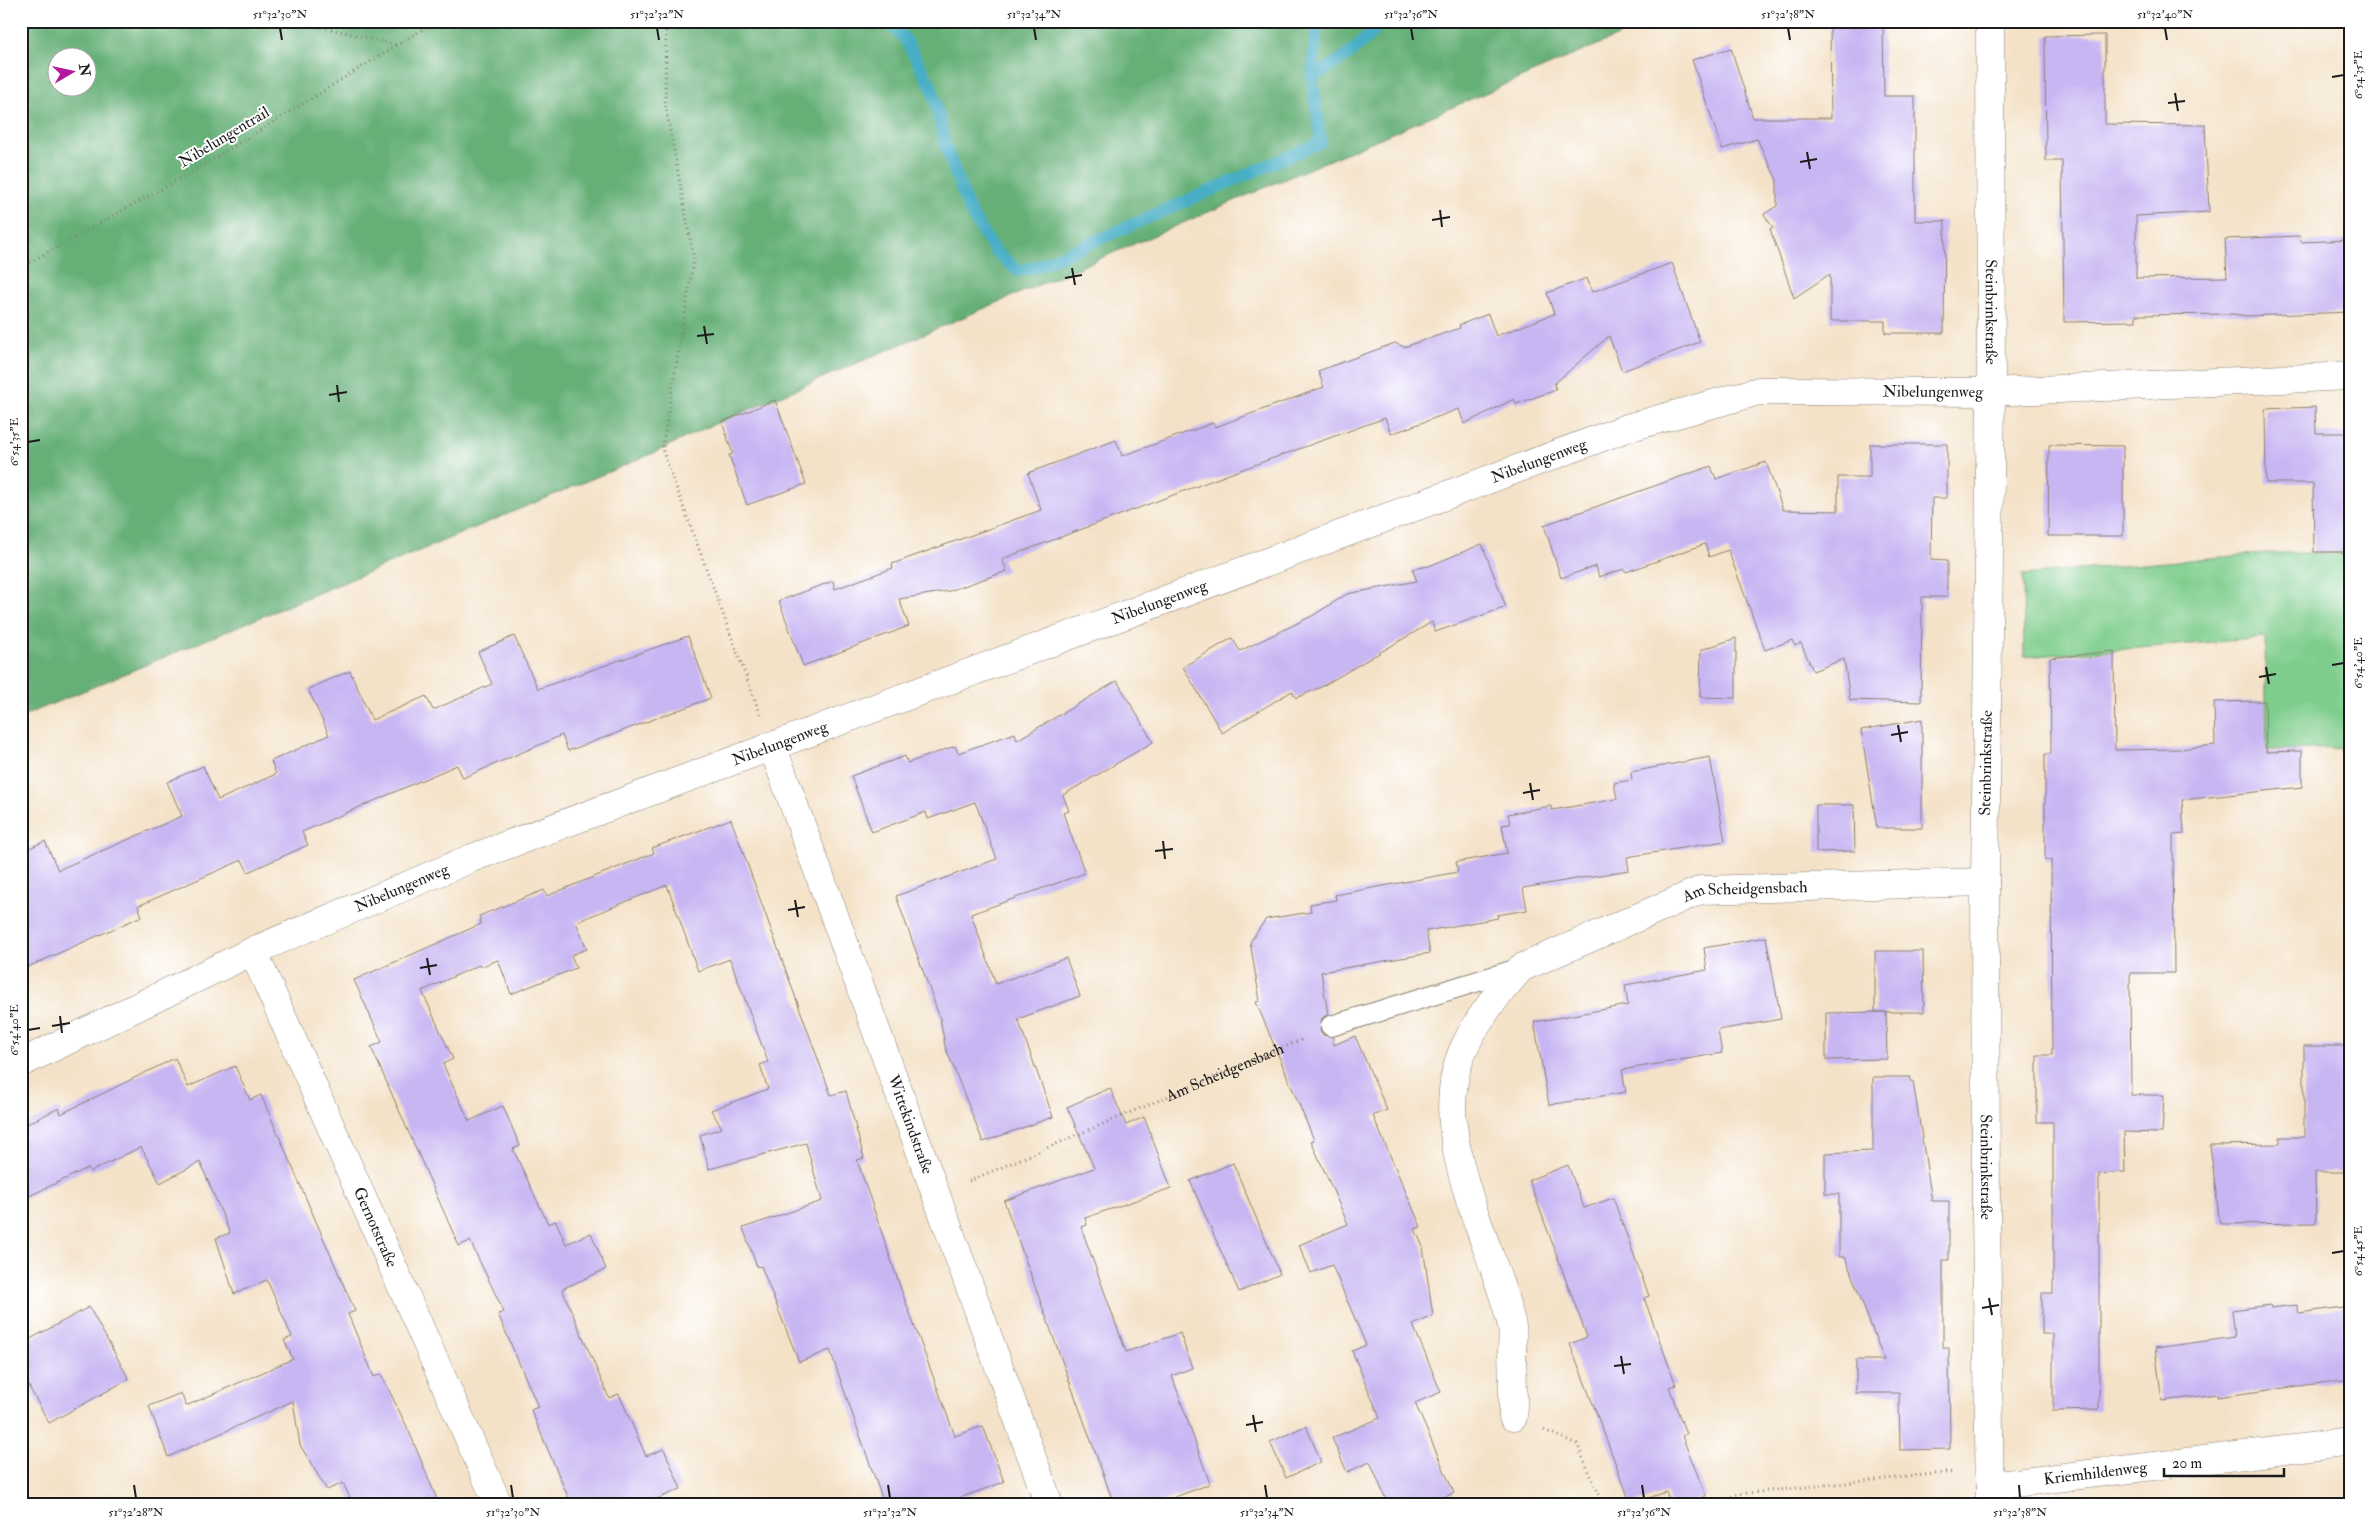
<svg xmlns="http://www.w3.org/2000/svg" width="2372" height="1525" font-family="'IM FELL Double Pica',serif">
  <rect width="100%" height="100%" fill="#fff"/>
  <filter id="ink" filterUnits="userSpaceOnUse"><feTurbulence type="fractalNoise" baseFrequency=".02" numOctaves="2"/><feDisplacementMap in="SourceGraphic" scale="10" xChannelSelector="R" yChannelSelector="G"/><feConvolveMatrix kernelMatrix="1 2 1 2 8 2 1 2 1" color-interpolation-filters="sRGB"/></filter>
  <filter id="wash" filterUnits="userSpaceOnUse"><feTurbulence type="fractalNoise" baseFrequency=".0096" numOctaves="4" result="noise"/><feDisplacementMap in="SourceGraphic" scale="20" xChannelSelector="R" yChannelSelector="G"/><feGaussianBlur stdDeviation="1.12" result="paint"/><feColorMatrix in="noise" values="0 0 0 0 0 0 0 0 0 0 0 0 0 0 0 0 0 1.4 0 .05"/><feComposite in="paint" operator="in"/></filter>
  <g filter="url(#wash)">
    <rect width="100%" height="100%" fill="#f4e2c8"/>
    <polygon fill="#7ecd8c" stroke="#4d7454" points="2266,553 2351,553 2351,748 2267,750 2265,638 2024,657 2023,575"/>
    <path fill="#66b078" stroke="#41664a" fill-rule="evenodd" d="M21,21H1653L701,430L654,453L21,717ZM58,58H88V88H58Z"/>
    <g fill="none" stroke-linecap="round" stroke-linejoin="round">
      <g stroke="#46aec5" stroke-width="12">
        <polyline points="886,21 905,39 932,88 945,145 969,210 994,250 1018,271 1038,266 1321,142 1312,78 1348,55 1385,21"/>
        <polyline points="1312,78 1317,21"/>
      </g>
    </g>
    <g id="blocks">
      <g fill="#c8b6f3">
        <polygon points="1830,21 1883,21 1884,96 1915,96 1915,221 1945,221 1944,333 1885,333 1885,321 1830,321 1830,274 1794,298 1770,229 1773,228 1764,214 1777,206 1777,180 1757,139 1722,149 1692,60 1731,48 1753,118 1831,118"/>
        <polygon points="2105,35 2105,124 2205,125 2209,212 2136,216 2136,278 2227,277 2225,239 2300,236 2301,242 2351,240 2351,312 2247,316 2232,314 2136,315 2136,321 2064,322 2062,161 2046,161 2045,36"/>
        <polygon points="1672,263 1700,342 1622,371 1609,336 1554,384 1556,390 1516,404 1514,399 1464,424 1459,409 1391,434 1385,418 1232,473 1002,559 1007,571 949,591 899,599 909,626 803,666 779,601 833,581 835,589 893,568 892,564 1041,510 1028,473 1116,440 1122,456 1213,423 1215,427 1324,387 1318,371 1395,343 1404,347 1460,328 1459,325 1488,314 1496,336 1554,314 1547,293 1587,278 1592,292"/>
        <polygon points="775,400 806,484 747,505 729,455 733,454 722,422"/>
        <polygon points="2315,407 2316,433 2351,433 2351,552 2314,552 2313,483 2266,483 2265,409"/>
        <polygon points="1870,444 1947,444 1947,498 1932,498 1931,560 1947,561 1947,597 1922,597 1921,702 1850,700 1844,659 1813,671 1801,643 1795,646 1792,640 1765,650 1728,550 1709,557 1705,544 1626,572 1624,569 1599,577 1596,566 1561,578 1544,525 1711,466 1716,479 1766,462 1783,510 1838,511 1838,477 1870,477"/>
        <polygon points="2049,445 2123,446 2123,536 2048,536"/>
        <polygon points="1482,544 1506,607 1435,632 1432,622 1321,687 1296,698 1292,691 1222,733 1183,667 1232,638 1240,651 1312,616 1347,594 1417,581 1412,569 1429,566"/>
        <polygon points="514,636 538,689 688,636 711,698 568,751 562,735 463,778 457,765 302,832 308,845 248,872 242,860 138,906 142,916 21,970 21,852 45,841 58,870 182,816 167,782 203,766 218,800 276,774 271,761 329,735 308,689 350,671 372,720 426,696 433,710 492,684 478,652"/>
        <polygon points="1736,638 1736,698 1700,697 1701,650"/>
        <polygon points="2114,651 2115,750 2180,749 2215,745 2214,702 2265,701 2266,752 2302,751 2302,787 2182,800 2184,834 2173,835 2174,973 2130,973 2131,1095 2164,1095 2162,1133 2124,1132 2125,1172 2099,1174 2099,1410 2053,1411 2053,1334 2042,1334 2042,1293 2053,1293 2053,1122 2037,1122 2037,1055 2052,1055 2051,860 2045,860 2045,754 2051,754 2050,658"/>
        <polygon points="1117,681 1153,742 1063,795 1069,811 1063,813 1085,873 971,914 996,984 1066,958 1080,996 1018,1019 1053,1117 983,1142 945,1046 940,1018 896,896 997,859 975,802 928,819 926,812 872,832 851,776 905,756 908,763 955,746 958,753 1015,733 1017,740"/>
        <polygon points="1922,719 1922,828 1877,828 1861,730"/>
        <polygon points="1710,757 1725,841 1627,857 1629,870 1523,888 1527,910 1497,915 1498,918 1426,931 1430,953 1321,972 1328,1014 1322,1018 1320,1030 1323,1035 1333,1037 1334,1045 1355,1036 1387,1110 1373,1116 1421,1227 1415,1229 1423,1247 1433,1316 1413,1325 1441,1392 1415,1403 1454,1493 1427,1504 1388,1504 1370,1462 1347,1472 1332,1438 1380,1418 1352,1351 1366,1345 1332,1265 1311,1273 1299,1245 1348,1224 1311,1141 1314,1140 1256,1002 1260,1001 1250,942 1266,919 1311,912 1310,904 1336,900 1335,895 1458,872 1456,862 1507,853 1502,825 1510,824 1508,814 1551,806 1552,810 1617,799 1614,783 1632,780 1631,772"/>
        <polygon points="1816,805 1854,805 1855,851 1816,852"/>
        <polygon points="731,819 831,1095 846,1091 864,1158 857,1160 902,1292 955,1436 983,1426 1004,1482 943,1504 884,1504 830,1350 799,1362 761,1266 757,1267 743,1228 822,1201 806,1143 709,1169 700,1135 722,1128 711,1110 768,1089 760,1065 768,1062 730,959 698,971 667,885 576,922 587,949 571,955 576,968 511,994 498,960 480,967 479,965 422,991 453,1059 443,1064 469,1121 503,1106 520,1146 513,1149 548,1224 556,1221 566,1244 591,1233 606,1269 562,1289 609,1398 619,1394 646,1456 664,1449 681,1489 645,1504 571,1504 531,1410 538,1407 498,1314 504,1312 470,1241 459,1246 371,1047 382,1042 354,980 481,924 479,916 544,890 547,896 581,882 654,853 652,848"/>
        <polygon points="1766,937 1781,1019 1718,1030 1722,1053 1622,1070 1626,1092 1549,1105 1534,1022 1628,1005 1625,985 1707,970 1704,948"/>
        <polygon points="1875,951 1923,951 1924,1012 1875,1012"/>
        <polygon points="1886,1012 1887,1059 1826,1060 1826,1013"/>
        <polygon points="2304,1046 2351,1046 2351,1172 2315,1172 2316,1223 2220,1224 2210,1145 2280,1144 2280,1137 2304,1137"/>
        <polygon points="175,1058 188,1087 235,1066 250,1100 261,1095 355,1311 348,1314 374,1377 381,1374 408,1429 439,1504 353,1504 343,1483 327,1490 300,1445 293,1401 168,1457 149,1406 181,1393 186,1406 293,1359 284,1340 292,1337 267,1280 234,1294 216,1238 230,1233 200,1162 160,1183 141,1147 90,1172 88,1168 21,1200 21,1127 59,1108 61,1114"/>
        <polygon points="1873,1077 1911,1077 1910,1081 1913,1081 1932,1201 1949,1201 1949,1260 1943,1260 1943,1348 1949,1348 1950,1449 1900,1450 1899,1393 1856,1393 1856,1360 1884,1360 1845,1257 1839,1257 1839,1194 1825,1194 1825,1153 1873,1151"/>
        <polygon points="1110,1088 1126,1125 1144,1117 1171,1188 1085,1218 1087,1225 1081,1227 1126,1352 1180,1333 1192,1368 1172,1376 1210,1484 1156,1504 1114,1504 1004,1201 1094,1168 1067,1107"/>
        <polygon points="1233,1163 1280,1274 1239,1292 1190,1181"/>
        <polygon points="1568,1165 1584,1208 1613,1198 1649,1296 1644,1298 1676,1385 1669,1387 1686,1434 1682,1436 1706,1496 1685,1504 1671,1504 1666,1492 1631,1504 1570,1344 1587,1337 1529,1180"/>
        <polygon points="2270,1305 2271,1308 2297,1305 2299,1313 2351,1306 2351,1379 2217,1397 2217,1394 2162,1401 2155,1348 2235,1337 2232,1310"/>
        <polygon points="89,1307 129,1379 49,1423 21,1372 21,1344"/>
        <polygon points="1306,1426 1321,1462 1286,1478 1270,1442"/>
      </g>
    </g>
  </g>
  <g filter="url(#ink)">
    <use href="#blocks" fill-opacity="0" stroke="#887f72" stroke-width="1"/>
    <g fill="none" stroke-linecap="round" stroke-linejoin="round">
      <g stroke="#887f72" stroke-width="22">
        <polyline id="service" points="1331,1026 1521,968"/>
      </g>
      <g stroke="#887f72" stroke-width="29">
        <g id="minor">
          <path id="s2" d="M1990,21L1991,392L1985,882L1986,1215L1990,1504"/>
          <path id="s3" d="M772,745L1049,1504"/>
          <path id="s4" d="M253,951L498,1504"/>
          <path id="s5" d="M21,1063L253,951L472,858L1627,428L1759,391L1991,392L2351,376"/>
          <path id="s6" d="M1513,1417C1513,1395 1513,1374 1512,1352C1512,1343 1514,1331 1511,1322C1492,1243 1429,1137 1461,1055C1474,1022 1498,994 1521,968L1701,890L1985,882"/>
          <path id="s7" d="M1990,1486L2351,1442"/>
        </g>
      </g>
      <g stroke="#887f72" stroke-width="3" stroke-dasharray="1 4" stroke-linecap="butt">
        <polyline points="297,21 397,45"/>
        <polyline points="666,21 665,103 694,259 662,449 760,714"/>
        <polyline points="21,267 194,171 436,21"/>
        <path id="s1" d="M969,1181L1303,1039"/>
        <polyline points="1544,1430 1577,1444 1603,1504"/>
        <polyline points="1713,1504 1738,1494 1954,1472"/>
      </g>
      <use href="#service" stroke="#fff" stroke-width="20"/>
      <use href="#minor" stroke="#fff" stroke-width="28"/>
    </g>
  </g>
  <path fill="none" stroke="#1c1c1c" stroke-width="2" d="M280,28L282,40M657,28L659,40M1034,28L1036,40M1411,28L1413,40M1788,28L1790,40M2165,28L2167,40M2332,77L2344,75M2175,93L2178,111M2168,103L2185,101M1807,152L1810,169M1800,162L1817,159M1440,210L1442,227M1432,220L1450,217M1072,268L1075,285M1065,278L1082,275M704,326L707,344M697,336L714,334M337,385L339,402M329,395L347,392M28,442L40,440M2332,665L2344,663M2266,667L2269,684M2259,677L2276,674M1898,725L1901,742M1891,735L1908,732M1530,783L1533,800M1523,793L1540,790M1163,841L1165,859M1155,851L1173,849M795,900L798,917M788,910L805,907M427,958L430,975M420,968L437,965M60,1016L62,1033M52,1026L70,1023M28,1030L40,1028M2332,1253L2344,1251M1989,1298L1992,1315M1982,1308L1999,1305M1621,1356L1624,1374M1614,1366L1631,1364M1253,1415L1256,1432M1246,1425L1263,1422M134,1485L136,1498M511,1485L513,1498M888,1485L890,1498M1265,1485L1267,1498M1642,1485L1644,1498M2019,1485L2020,1498"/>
  <g text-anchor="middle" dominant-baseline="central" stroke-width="4" stroke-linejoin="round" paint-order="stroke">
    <g font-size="16" fill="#1c1c1c" stroke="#fff">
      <text transform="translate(224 137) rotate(-31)">Nibelungentrail</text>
      <text stroke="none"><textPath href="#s2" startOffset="291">Steinbrinkstraße</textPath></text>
      <text stroke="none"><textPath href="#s5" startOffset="2039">Nibelungenweg</textPath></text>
      <text stroke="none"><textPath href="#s5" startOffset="1634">Nibelungenweg</textPath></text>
      <text stroke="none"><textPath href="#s5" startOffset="1229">Nibelungenweg</textPath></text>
      <text stroke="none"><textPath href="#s5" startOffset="824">Nibelungenweg</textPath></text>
      <text transform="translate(1986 763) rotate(-89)">Steinbrinkstraße</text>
      <text stroke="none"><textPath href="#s5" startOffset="419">Nibelungenweg</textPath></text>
      <text stroke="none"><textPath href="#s6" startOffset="718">Am Scheidgensbach</textPath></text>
      <text stroke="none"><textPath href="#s1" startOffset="278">Am Scheidgensbach</textPath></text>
      <text stroke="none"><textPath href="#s3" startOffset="404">Wittekindstraße</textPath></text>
      <text stroke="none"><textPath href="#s2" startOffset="1146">Steinbrinkstraße</textPath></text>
      <text stroke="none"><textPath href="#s4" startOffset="302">Gernotstraße</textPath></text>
      <text stroke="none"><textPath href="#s7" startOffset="106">Kriemhildenweg</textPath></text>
    </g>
  </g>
  <rect width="2372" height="1525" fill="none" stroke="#fff" stroke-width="55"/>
  <g transform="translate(72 72) rotate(81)"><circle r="24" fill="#ffffff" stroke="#a4a4a4"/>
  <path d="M0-4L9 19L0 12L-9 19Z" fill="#b5179e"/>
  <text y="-8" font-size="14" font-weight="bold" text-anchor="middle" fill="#1c1c1c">N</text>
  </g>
  <path d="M2164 1468v8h120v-8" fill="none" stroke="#1c1c1c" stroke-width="2.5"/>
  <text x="2172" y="1468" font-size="15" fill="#1c1c1c" stroke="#ffffff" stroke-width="4" paint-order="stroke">20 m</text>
  <rect x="28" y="28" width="2316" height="1470" fill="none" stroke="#1c1c1c" stroke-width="2"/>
  <g font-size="12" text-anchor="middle" fill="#1c1c1c">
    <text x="280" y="18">51°32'30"N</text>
    <text x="657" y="18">51°32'32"N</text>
    <text x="1034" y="18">51°32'34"N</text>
    <text x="1411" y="18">51°32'36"N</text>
    <text x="1788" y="18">51°32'38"N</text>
    <text x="2165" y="18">51°32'40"N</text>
    <text transform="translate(2358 75) rotate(-90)" y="4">6°54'35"E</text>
    <text transform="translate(14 442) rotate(-90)" y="4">6°54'35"E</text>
    <text transform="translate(2358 663) rotate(-90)" y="4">6°54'40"E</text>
    <text transform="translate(14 1030) rotate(-90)" y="4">6°54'40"E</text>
    <text transform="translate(2358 1251) rotate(-90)" y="4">6°54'45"E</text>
    <text x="136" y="1516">51°32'28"N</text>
    <text x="513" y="1516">51°32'30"N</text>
    <text x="890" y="1516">51°32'32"N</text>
    <text x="1267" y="1516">51°32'34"N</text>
    <text x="1644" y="1516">51°32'36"N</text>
    <text x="2020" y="1516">51°32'38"N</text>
  </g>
</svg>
